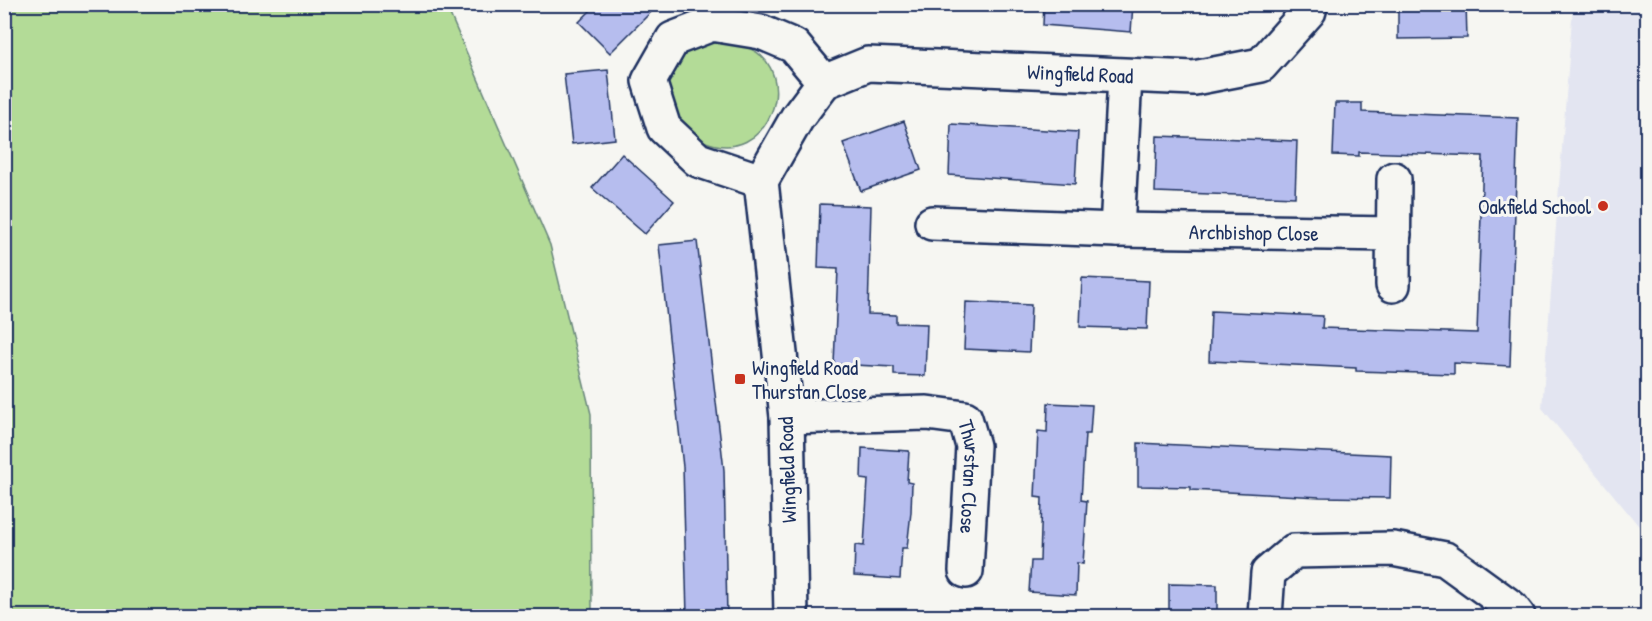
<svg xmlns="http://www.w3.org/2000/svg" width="1652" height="621" font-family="'Patrick Hand',sans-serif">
  <rect width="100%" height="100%" fill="#f6f6f2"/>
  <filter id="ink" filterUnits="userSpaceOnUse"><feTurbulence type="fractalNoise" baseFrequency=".0167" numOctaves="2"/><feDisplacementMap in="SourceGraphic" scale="12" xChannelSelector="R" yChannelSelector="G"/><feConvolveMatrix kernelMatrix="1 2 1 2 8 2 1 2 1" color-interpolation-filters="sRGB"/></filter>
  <g filter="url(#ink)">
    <polygon fill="#e3e5f1" points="1573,5 1647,5 1647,536 1542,408"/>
    <g fill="#b3db97" stroke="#67857a" stroke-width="1.5">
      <polygon points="4,5 446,5 550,245 591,414 592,616 5,616"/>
      <path d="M708,43C721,43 736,42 749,48C802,71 770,169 703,141C692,136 681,130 674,119C668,109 664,96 659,85L671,53Z"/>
    </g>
    <g fill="#b6bdee" stroke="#1b2f5e" stroke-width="1.5">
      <polygon points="597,4 659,4 610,53 579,22"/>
      <polygon points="1044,4 1133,4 1131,32 1043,25"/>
      <polygon points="1398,4 1466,4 1467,38 1398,39"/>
      <polygon points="608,70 615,139 572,144 564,74"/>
      <polygon points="1335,103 1362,103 1362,112 1518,118 1510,366 1454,363 1454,374 1356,371 1356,368 1209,361 1211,311 1323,316 1322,328 1477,333 1483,156 1359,152 1359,156 1333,155"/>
      <polygon points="904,121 921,170 861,191 843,143"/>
      <polygon points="951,124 1078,132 1075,184 949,175"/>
      <polygon points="1157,136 1297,141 1295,197 1155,192"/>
      <polygon points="622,154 674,201 645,234 592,188"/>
      <polygon points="820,204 871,206 868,314 896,315 896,323 927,324 925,376 894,375 894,367 834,364 838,269 818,268"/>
      <polygon points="697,241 724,470 727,616 687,616 683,467 659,245"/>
      <polygon points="1082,278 1149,281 1147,329 1080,327"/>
      <polygon points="966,302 1031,305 1029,352 964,349"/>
      <polygon points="1048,403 1092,405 1090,434 1085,434 1081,500 1087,501 1083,564 1077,563 1076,595 1029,592 1031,561 1040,561 1042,498 1035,497 1038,431 1047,432"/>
      <polygon points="1138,443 1391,455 1390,498 1320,497 1191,490 1191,487 1138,486"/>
      <polygon points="862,448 909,451 907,482 912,483 911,512 907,548 902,548 900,579 854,576 855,545 864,546 868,480 861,479"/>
      <polygon points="1169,584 1217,585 1217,616 1169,616"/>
    </g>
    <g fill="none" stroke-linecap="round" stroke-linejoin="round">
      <g stroke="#1b2f5e" stroke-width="38">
        <g id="minor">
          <polyline points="761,181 698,160 664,128 649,81 673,39 712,24 761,32 794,46 824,82"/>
          <path id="s1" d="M932,223L1117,230L1394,234"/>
          <polyline points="1117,230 1125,77"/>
          <polyline points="1393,285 1394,179"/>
          <path id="s2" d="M787,417L927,413L965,418L973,446L966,571"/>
          <path id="s3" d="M791,616L787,417L761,181L797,118L824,82L868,64L1194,78L1261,65L1309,11L1310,4"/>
          <polyline points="1265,616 1268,573 1294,551 1393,549 1445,559 1511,607 1518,616"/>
        </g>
      </g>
      <use href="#minor" stroke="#f6f6f2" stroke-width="33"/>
    </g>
  </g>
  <g fill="#c8321e" stroke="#f6f6f2" stroke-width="2">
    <circle cx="1603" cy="206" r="6"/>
    <rect x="734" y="373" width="12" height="12" rx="3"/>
  </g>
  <g text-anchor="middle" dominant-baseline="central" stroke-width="6" stroke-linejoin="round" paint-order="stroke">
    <g font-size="21" fill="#1b2f5e" stroke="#f6f6f2">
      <text stroke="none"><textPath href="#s3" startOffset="814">Wingfield Road</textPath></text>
      <text stroke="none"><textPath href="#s1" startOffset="322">Archbishop Close</textPath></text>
      <text transform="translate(787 470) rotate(-92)">Wingfield Road</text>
      <text stroke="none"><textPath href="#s2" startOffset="238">Thurstan Close</textPath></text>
    </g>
    <g font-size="21" fill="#1b2f5e" stroke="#f6f6f2" text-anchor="end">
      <text x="1591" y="206">Oakfield School</text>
      <text x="752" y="367" text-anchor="start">Wingfield Road<tspan x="752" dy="24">Thurstan Close</tspan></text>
    </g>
  </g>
  <rect width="1652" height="621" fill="none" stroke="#f6f6f2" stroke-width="24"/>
  <rect x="12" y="12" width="1628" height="597" fill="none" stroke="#1b2f5e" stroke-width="2" filter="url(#ink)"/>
</svg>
